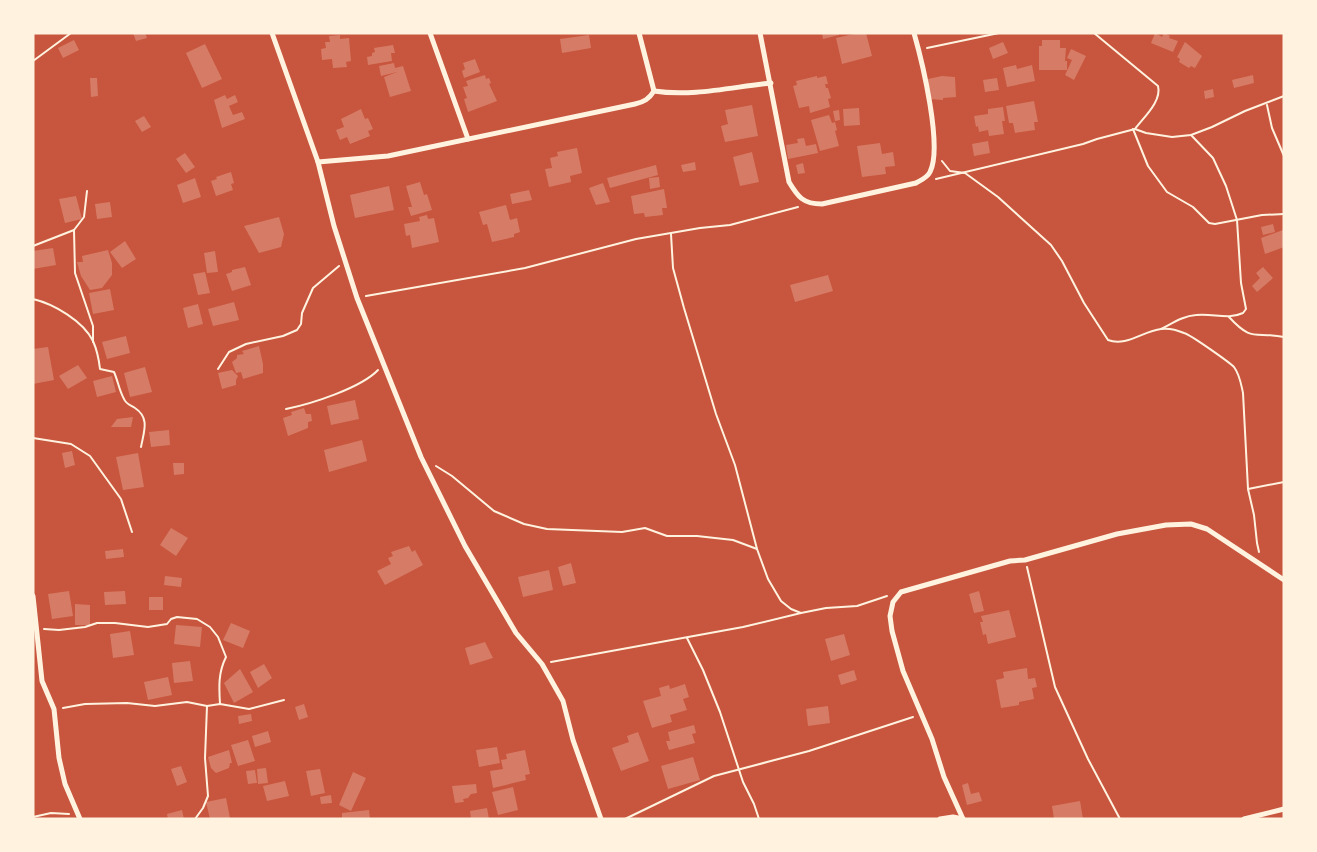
<svg xmlns="http://www.w3.org/2000/svg" width="1317" height="852" font-family="'Noto Sans',sans-serif">
  <rect width="100%" height="100%" fill="#c8553d"/>
  <g fill="#d67c66">
    <polygon points="133,33 145,33 147,38 136,41"/>
    <polygon points="822,33 839,33 839,35 823,39"/>
    <polygon points="858,33 866,33 872,56 842,64 836,38"/>
    <polygon points="1155,33 1162,37 1164,33 1170,36 1169,38 1178,41 1173,52 1151,43"/>
    <polygon points="340,35 340,39 349,38 351,61 346,62 347,67 333,68 332,59 322,60 321,49 326,48 325,42 330,42 329,36"/>
    <polygon points="589,35 591,48 562,53 560,39"/>
    <polygon points="74,40 79,50 63,58 58,48"/>
    <polygon points="1042,40 1060,40 1060,48 1066,48 1065,61 1067,61 1067,70 1039,70 1039,46 1042,46"/>
    <polygon points="1003,42 1008,53 993,59 989,48"/>
    <polygon points="1185,42 1202,56 1195,68 1191,66 1189,68 1179,62 1180,59 1177,57"/>
    <polygon points="205,44 222,79 202,88 186,53"/>
    <polygon points="393,45 395,53 391,53 392,61 368,65 367,57 372,56 372,53 375,52 374,48"/>
    <polygon points="1071,49 1086,56 1074,80 1065,75 1072,60 1067,58"/>
    <polygon points="475,59 480,72 464,78 462,71 465,69 463,63"/>
    <polygon points="394,63 395,68 403,66 411,91 390,97 384,77 397,72 381,76 379,66"/>
    <polygon points="1016,65 1017,69 1032,65 1035,81 1007,87 1003,68"/>
    <polygon points="485,75 486,79 489,78 491,83 489,84 497,101 468,112 464,99 467,98 463,87 468,86 466,81"/>
    <polygon points="1253,75 1254,83 1234,88 1232,80"/>
    <polygon points="817,76 817,78 826,76 828,84 825,84 826,88 828,88 831,98 828,99 830,107 810,113 809,106 799,108 793,86 797,85 796,81"/>
    <polygon points="942,76 955,77 956,97 943,98 943,100 929,99 928,79"/>
    <polygon points="90,78 97,78 98,96 91,97"/>
    <polygon points="997,78 999,90 985,92 983,80"/>
    <polygon points="1213,89 1214,97 1205,99 1204,91"/>
    <polygon points="225,95 227,99 235,95 238,102 229,106 233,115 242,112 245,119 222,128 214,100"/>
    <polygon points="1034,101 1038,122 1034,122 1035,130 1015,133 1013,123 1009,123 1006,106"/>
    <polygon points="752,105 758,136 725,142 721,126 728,124 725,110"/>
    <polygon points="1003,107 1005,121 1002,121 1004,134 989,136 988,130 979,132 978,126 976,127 974,116 988,114 988,109"/>
    <polygon points="859,108 860,125 844,126 843,109"/>
    <polygon points="361,109 365,119 368,118 373,129 368,131 370,136 350,144 347,137 340,140 336,130 344,127 341,119"/>
    <polygon points="839,110 840,120 835,121 833,111"/>
    <polygon points="829,115 832,123 835,122 837,130 835,131 839,146 820,151 811,120"/>
    <polygon points="144,116 151,127 142,132 135,121"/>
    <polygon points="804,138 806,146 816,144 818,153 788,159 786,145 798,143 797,139"/>
    <polygon points="988,141 990,153 974,156 972,144"/>
    <polygon points="880,143 882,154 893,152 895,166 885,167 886,174 862,177 857,146"/>
    <polygon points="577,148 582,173 570,176 571,182 549,187 545,169 552,168 550,158 558,156 557,152"/>
    <polygon points="752,152 759,182 740,186 733,157"/>
    <polygon points="185,153 195,167 186,173 176,159"/>
    <polygon points="695,162 696,170 683,172 681,165"/>
    <polygon points="803,163 805,173 798,174 796,165"/>
    <polygon points="656,165 658,175 610,188 607,178"/>
    <polygon points="231,172 234,183 231,184 233,190 216,196 211,181 217,179 216,177"/>
    <polygon points="659,177 660,187 650,189 649,178"/>
    <polygon points="195,178 201,197 183,203 177,185"/>
    <polygon points="420,182 424,195 427,194 432,210 411,216 408,207 412,207 406,186"/>
    <polygon points="603,183 610,202 596,205 589,188"/>
    <polygon points="389,186 394,210 355,218 350,195"/>
    <polygon points="664,189 667,208 662,208 663,215 645,217 644,213 634,214 631,196"/>
    <polygon points="529,190 532,200 512,204 510,194"/>
    <polygon points="76,196 82,219 65,223 59,199"/>
    <polygon points="110,202 112,217 97,219 95,204"/>
    <polygon points="506,205 510,220 517,218 520,232 514,234 514,237 492,242 487,224 483,225 479,212"/>
    <polygon points="427,215 428,219 434,218 439,242 412,248 410,235 406,236 404,224 420,221 419,217"/>
    <polygon points="279,217 284,234 281,247 259,253 244,226"/>
    <polygon points="1273,224 1275,232 1263,235 1261,227"/>
    <polygon points="1283,230 1284,247 1265,254 1261,238"/>
    <polygon points="125,241 136,259 122,268 110,252"/>
    <polygon points="53,248 56,265 33,269 33,251"/>
    <polygon points="108,250 112,263 112,275 102,288 90,290 81,276 77,262 83,262 82,256"/>
    <polygon points="215,251 218,272 207,273 204,253"/>
    <polygon points="245,267 251,285 232,291 226,274 232,272 232,270"/>
    <polygon points="1263,267 1273,278 1257,292 1252,286 1260,278 1256,273"/>
    <polygon points="205,272 210,293 198,295 193,274"/>
    <polygon points="828,275 833,291 795,302 790,285"/>
    <polygon points="110,289 114,310 93,314 89,293"/>
    <polygon points="234,302 239,320 213,326 208,309"/>
    <polygon points="198,304 203,324 188,328 183,308"/>
    <polygon points="126,336 130,353 107,359 102,342"/>
    <polygon points="259,346 263,364 263,373 243,379 241,372 236,373 232,362 237,358 237,355 244,354 242,351"/>
    <polygon points="48,347 54,380 33,384 33,349"/>
    <polygon points="78,365 87,378 68,389 59,376"/>
    <polygon points="145,367 152,392 130,397 124,373"/>
    <polygon points="232,370 238,376 236,380 236,385 222,389 218,373"/>
    <polygon points="112,376 116,392 97,397 93,381"/>
    <polygon points="355,400 359,419 331,425 327,406"/>
    <polygon points="304,408 306,414 311,414 312,421 308,422 308,428 288,436 283,418 292,415 291,412"/>
    <polygon points="133,417 131,427 111,427 117,419"/>
    <polygon points="169,430 170,445 151,447 149,432"/>
    <polygon points="362,440 367,461 329,472 324,450"/>
    <polygon points="72,451 75,465 65,468 62,453"/>
    <polygon points="138,453 144,487 123,490 116,457"/>
    <polygon points="173,463 184,463 184,474 174,475"/>
    <polygon points="171,528 188,538 176,556 160,545"/>
    <polygon points="409,546 412,552 415,550 423,565 385,585 377,571 391,564 388,558 393,556 391,552"/>
    <polygon points="123,549 124,557 106,559 105,551"/>
    <polygon points="571,563 576,583 563,586 558,567"/>
    <polygon points="549,570 553,590 523,597 518,577"/>
    <polygon points="165,576 182,578 181,587 164,585"/>
    <polygon points="69,591 73,616 52,619 48,594"/>
    <polygon points="125,591 126,604 105,605 104,592"/>
    <polygon points="979,591 984,611 974,613 969,594"/>
    <rect x="149" y="597" width="14" height="13"/>
    <polygon points="75,604 90,605 90,625 75,625"/>
    <polygon points="1009,610 1016,637 988,644 986,634 983,635 980,622 983,622 981,616"/>
    <polygon points="231,623 250,631 243,648 223,640"/>
    <polygon points="176,625 202,627 200,647 174,644"/>
    <polygon points="130,631 134,655 113,658 110,634"/>
    <polygon points="844,634 850,655 831,661 825,639"/>
    <polygon points="485,642 493,658 470,665 465,648"/>
    <polygon points="190,661 193,681 174,683 172,663"/>
    <polygon points="264,664 272,678 258,688 250,672"/>
    <polygon points="1027,668 1028,679 1035,678 1037,687 1032,688 1034,699 1019,702 1019,705 1001,708 996,680 1004,678 1003,672"/>
    <polygon points="240,669 253,692 234,703 224,683"/>
    <polygon points="854,670 857,680 841,685 838,675"/>
    <polygon points="168,677 172,695 148,700 144,682"/>
    <polygon points="685,684 689,697 683,699 687,710 670,715 672,722 652,728 643,701 661,696 659,688 669,685 670,689"/>
    <polygon points="304,704 308,717 299,720 295,707"/>
    <polygon points="828,706 830,723 808,726 806,709"/>
    <polygon points="251,714 252,721 239,724 238,716"/>
    <polygon points="694,725 696,733 692,734 695,743 669,750 666,741 670,741 668,732"/>
    <polygon points="268,731 271,742 255,747 252,736"/>
    <polygon points="638,732 649,761 621,771 612,748 629,742 627,736"/>
    <polygon points="248,740 255,761 238,766 231,745"/>
    <polygon points="497,747 500,763 479,767 476,750"/>
    <polygon points="229,750 232,763 230,763 229,768 216,773 211,768 208,757"/>
    <polygon points="525,750 530,774 525,775 526,780 493,788 490,771 503,769 501,760 507,759 506,754"/>
    <polygon points="693,757 700,780 668,789 661,766"/>
    <polygon points="181,766 187,782 177,786 171,769"/>
    <polygon points="266,768 268,783 258,784 257,769"/>
    <polygon points="320,769 325,793 311,796 306,771"/>
    <polygon points="255,770 257,783 248,784 246,771"/>
    <polygon points="353,772 366,778 351,811 339,805"/>
    <polygon points="285,781 289,796 267,801 263,786"/>
    <polygon points="968,783 971,794 979,792 982,801 967,805 962,785"/>
    <polygon points="476,784 477,793 471,794 468,798 463,799 464,802 455,803 452,786"/>
    <polygon points="513,787 518,810 498,815 492,792"/>
    <polygon points="331,795 332,803 321,804 320,797"/>
    <polygon points="226,798 230,818 210,819 206,802"/>
    <polygon points="1080,801 1083,819 1054,819 1052,806"/>
    <polygon points="487,808 489,819 471,819 470,811"/>
    <polygon points="182,810 184,819 168,819 167,814"/>
    <polygon points="369,810 370,819 342,819 342,813"/>
  </g>
  <g fill="none" stroke-linecap="round" stroke-linejoin="round">
    <g stroke="#fff3e0" stroke-width="2">
      <path d="M1094,33L1158,86C1162,101 1144,117 1135,129"/>
      <polyline points="927,48 999,33"/>
      <polyline points="33,61 71,33"/>
      <polyline points="1267,105 1272,128 1284,156"/>
      <polyline points="1133,129 1148,166 1167,192 1193,207 1209,223 1215,224 1262,215 1284,214"/>
      <path d="M942,161L950,171L965,173L998,197L1051,245L1062,261L1084,303L1108,340C1126,347 1143,331 1161,329C1168,328 1177,330 1184,333C1191,335 1229,362 1234,367C1240,375 1241,384 1243,393L1248,489L1254,515L1257,543L1259,552"/>
      <polyline points="936,179 1083,144 1097,139 1135,129 1146,133 1172,137 1191,135 1212,127 1245,111 1284,96"/>
      <polyline points="87,191 84,217 74,230 75,273 93,326 93,342"/>
      <polyline points="671,234 673,268 684,308 716,414 735,465 757,549 768,579 781,601 791,609 801,613 826,608 857,606 887,596"/>
      <polyline points="33,246 74,230"/>
      <polyline points="366,296 525,268 636,239 700,228 730,225 798,207"/>
      <path d="M33,299C54,304 83,321 93,341C97,350 99,360 100,369L114,372C118,381 119,390 124,399C126,404 130,405 135,408C150,418 144,431 141,447"/>
      <path d="M1229,317C1253,343 1254,331 1284,337"/>
      <path d="M1161,329C1173,323 1183,316 1196,315C1213,313 1228,320 1243,313L1246,309L1241,283L1237,220L1226,186L1213,158L1191,135"/>
      <polyline points="218,369 229,352 246,344 283,336 297,330 301,324 302,313 313,288 339,266"/>
      <path d="M286,409C311,404 361,388 378,370"/>
      <polyline points="33,438 71,444 90,456 121,499 132,532"/>
      <polyline points="436,466 452,476 494,511 524,524 547,529 622,532 645,528 667,536 697,536 733,540 757,549"/>
      <polyline points="1248,489 1284,482"/>
      <polyline points="1027,567 1055,687 1088,759 1120,819"/>
      <path d="M44,629L59,630L85,627L97,623H115L148,627L167,624L171,619L177,617L197,619L210,627L218,637L226,657C218,673 219,687 220,704"/>
      <polyline points="687,638 703,670 720,712 743,782 754,804 759,819"/>
      <polyline points="551,662 743,627 801,613"/>
      <polyline points="63,708 85,704 127,703 155,706 187,702 207,706 220,704 249,709 284,700"/>
      <polyline points="33,817 51,813 69,814"/>
      <polyline points="195,819 203,808 208,796 205,758 207,706"/>
      <polyline points="256,819 263,819"/>
      <polyline points="625,819 714,776 809,751 913,717"/>
    </g>
    <g stroke="#fff3e0" stroke-width="5">
      <polyline points="272,33 318,162 334,226 357,298 421,457 465,546 516,633 542,664 563,701 573,740 601,819"/>
      <polyline points="430,33 468,139"/>
      <polyline points="639,33 654,91"/>
      <path d="M760,33L789,182C798,197 803,204 822,204L916,183C921,180 927,178 930,172C943,147 922,61 914,33"/>
      <path d="M654,91C692,97 732,87 771,83"/>
      <path d="M318,162L388,156L635,104C644,102 649,99 654,91"/>
      <polyline points="33,596 42,681 54,709 59,758 65,784 80,819"/>
      <polyline points="940,819 953,817 963,819"/>
      <polyline points="963,819 944,777 932,739 903,671 892,631 890,616 893,602 901,592 1010,561 1025,560 1117,534 1166,525 1191,524 1207,529 1284,580"/>
      <polyline points="1244,819 1284,809"/>
    </g>
  </g>
  <rect width="1317" height="852" fill="none" stroke="#fff3e0" stroke-width="69"/>
</svg>
